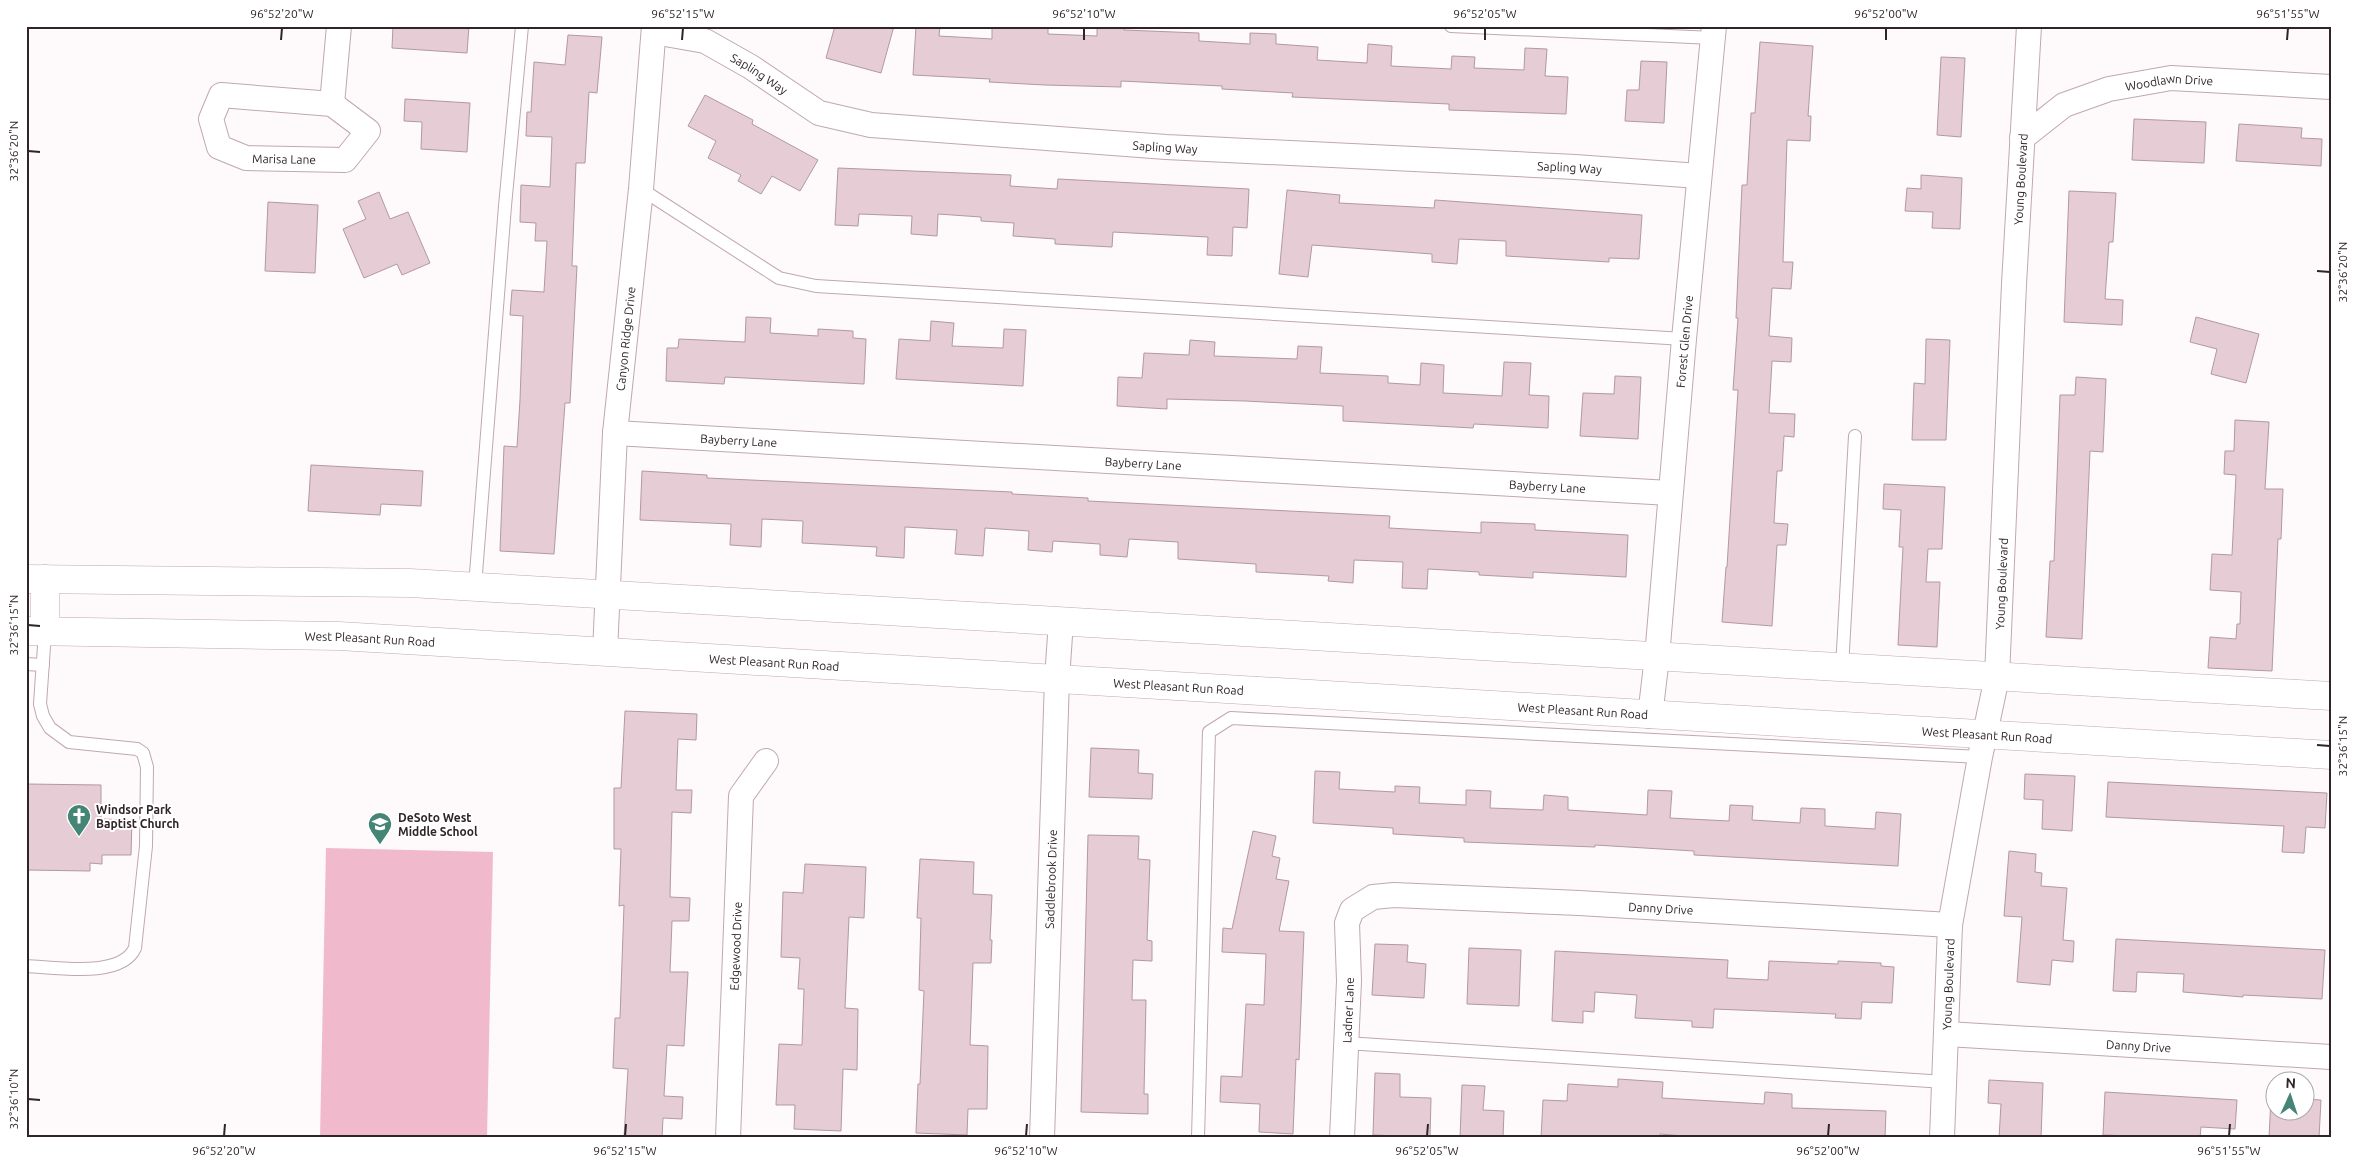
<svg xmlns="http://www.w3.org/2000/svg" width="2357" height="1164" font-family="Ubuntu,sans-serif">
  <rect width="100%" height="100%" fill="#fef9fa"/>
  <polygon fill="#f0b9cc" points="326,848 493,852 487,1138 320,1138"/>
  <g fill="#e6ccd5" stroke="#b199a1">
    <polygon points="393,26 469,26 467,53 392,48"/>
    <polygon points="835,26 894,26 881,73 826,58"/>
    <polygon points="916,26 940,26 939,36 992,39 992,26 1048,26 1048,34 1097,36 1097,26 1124,26 1124,30 1199,33 1199,41 1250,44 1250,33 1276,34 1276,44 1318,47 1317,60 1367,63 1368,44 1392,46 1391,66 1451,69 1452,56 1475,57 1474,68 1524,70 1525,48 1547,49 1545,76 1568,77 1566,114 1449,110 1449,104 1292,97 1293,93 1222,89 1222,86 1121,81 1121,87 1045,85 989,82 990,79 913,75"/>
    <polygon points="568,35 602,37 597,93 589,92 585,163 576,163 572,266 577,266 570,403 565,403 554,554 500,551 504,446 517,447 520,400 523,316 510,315 512,290 544,292 547,241 535,241 536,223 520,222 521,185 550,187 552,137 526,136 527,112 531,112 534,62 565,65"/>
    <polygon points="1760,42 1813,46 1808,116 1811,116 1810,141 1787,140 1783,262 1793,262 1791,289 1772,288 1769,336 1792,338 1791,362 1772,361 1769,413 1795,414 1794,437 1784,436 1782,471 1777,471 1774,523 1788,524 1786,545 1777,545 1772,626 1722,622 1726,567 1727,567 1738,390 1733,390 1738,318 1736,318 1742,185 1747,185 1751,113 1755,113"/>
    <polygon points="1941,57 1965,58 1961,137 1937,135"/>
    <polygon points="1641,61 1667,62 1664,123 1625,121 1627,90 1639,90"/>
    <polygon points="705,95 753,120 752,124 818,160 800,191 772,176 761,194 738,181 741,175 708,158 716,141 688,126"/>
    <polygon points="405,99 470,103 467,152 421,149 422,122 404,121"/>
    <polygon points="2134,119 2206,122 2204,163 2132,160"/>
    <polygon points="2239,124 2302,128 2301,138 2322,139 2321,166 2236,161"/>
    <polygon points="838,168 1011,175 1010,186 1057,189 1058,179 1249,189 1247,228 1233,227 1232,256 1207,255 1208,237 1113,232 1112,247 1055,244 1055,239 1013,236 1014,223 981,221 981,217 938,214 937,236 911,234 912,216 859,214 858,226 835,225"/>
    <polygon points="1921,175 1962,178 1960,229 1932,228 1933,212 1905,211 1907,188 1921,189"/>
    <polygon points="1287,190 1340,195 1339,203 1434,208 1435,200 1642,215 1639,259 1609,258 1609,262 1506,256 1506,241 1459,239 1457,264 1432,262 1432,254 1312,245 1308,277 1279,274"/>
    <polygon points="2069,191 2116,193 2113,242 2109,242 2105,299 2123,300 2122,325 2064,322"/>
    <polygon points="379,192 390,219 408,212 430,263 402,275 397,264 364,278 343,229 366,219 358,201"/>
    <polygon points="268,202 318,205 315,273 265,271"/>
    <polygon points="746,317 771,318 770,333 818,336 818,329 853,331 853,338 866,339 864,384 725,377 724,384 666,381 667,348 678,348 679,339 745,342"/>
    <polygon points="2196,317 2259,334 2246,383 2211,374 2217,349 2190,342"/>
    <polygon points="931,321 954,323 952,346 1003,348 1004,329 1026,330 1023,386 896,379 899,339 930,341"/>
    <polygon points="1926,339 1950,340 1946,440 1912,440 1914,383 1925,384"/>
    <polygon points="1190,340 1215,342 1214,356 1297,359 1298,346 1322,347 1320,373 1388,376 1388,383 1420,385 1421,363 1444,365 1443,393 1502,396 1504,362 1531,363 1529,395 1549,396 1548,428 1474,424 1473,428 1343,421 1343,406 1245,401 1167,399 1167,409 1117,406 1118,377 1142,378 1144,353 1189,355"/>
    <polygon points="1615,376 1641,377 1638,439 1580,436 1583,393 1614,394"/>
    <polygon points="2076,377 2106,379 2103,452 2090,451 2082,639 2046,637 2050,561 2054,561 2060,395 2075,395"/>
    <polygon points="2235,420 2269,422 2265,489 2283,489 2281,539 2278,539 2272,671 2208,668 2210,637 2236,639 2237,624 2240,624 2241,592 2210,590 2212,554 2232,555 2236,475 2224,474 2225,451 2234,451"/>
    <polygon points="311,465 423,471 421,506 381,504 380,515 308,511"/>
    <polygon points="642,471 707,475 707,478 1012,492 1012,494 1088,498 1088,501 1390,516 1389,528 1481,533 1481,522 1535,524 1535,530 1628,535 1626,577 1533,572 1533,578 1479,575 1479,572 1428,569 1427,589 1402,588 1403,562 1354,560 1353,583 1328,581 1329,576 1256,572 1256,564 1178,559 1178,542 1129,539 1127,557 1100,555 1100,544 1053,541 1052,552 1028,550 1029,531 985,528 983,556 955,554 957,530 905,527 904,558 876,556 877,547 802,543 803,521 762,519 761,547 730,545 731,524 640,520"/>
    <polygon points="1884,484 1945,487 1942,549 1928,549 1926,582 1940,582 1937,647 1898,645 1903,547 1899,547 1901,510 1883,509"/>
    <polygon points="625,711 697,714 696,740 678,739 676,790 692,790 691,813 672,812 670,897 690,898 689,921 672,921 670,972 688,972 684,1046 667,1045 664,1096 683,1097 682,1119 663,1118 662,1138 624,1138 628,1069 613,1068 615,1018 620,1018 624,905 619,906 621,849 614,849 614,788 621,788"/>
    <polygon points="1091,748 1139,750 1138,773 1153,774 1152,799 1089,797"/>
    <polygon points="1315,771 1340,772 1339,789 1395,792 1395,786 1420,787 1419,803 1466,805 1466,790 1491,791 1490,808 1543,810 1544,795 1568,797 1568,810 1647,815 1648,790 1672,791 1670,818 1729,821 1730,805 1753,806 1752,820 1800,823 1801,808 1825,809 1825,826 1875,829 1876,812 1901,814 1898,866 1694,855 1694,851 1595,845 1595,847 1464,842 1464,838 1393,834 1393,828 1313,823"/>
    <polygon points="2025,774 2075,776 2072,831 2042,829 2043,800 2024,799"/>
    <polygon points="2108,782 2327,793 2325,828 2306,827 2304,853 2282,852 2284,826 2106,817"/>
    <polygon points="26,784 101,785 101,819 132,820 131,855 102,855 102,864 90,863 90,871 26,870"/>
    <polygon points="1253,831 1276,836 1272,856 1280,858 1276,879 1289,881 1279,931 1304,932 1299,1060 1296,1059 1293,1134 1259,1132 1260,1104 1220,1102 1221,1076 1242,1077 1246,1004 1264,1005 1266,954 1222,952 1223,928 1232,929"/>
    <polygon points="1088,835 1139,836 1138,859 1150,860 1147,940 1152,941 1152,961 1133,960 1132,1000 1146,1000 1144,1094 1148,1094 1148,1114 1081,1112"/>
    <polygon points="2009,851 2036,854 2035,872 2042,873 2041,886 2067,888 2063,940 2074,941 2073,962 2052,960 2050,985 2017,982 2022,917 2004,916"/>
    <polygon points="920,859 974,862 973,894 992,895 990,940 992,940 991,963 973,963 970,1045 988,1046 987,1109 968,1109 967,1135 916,1133 918,1084 920,1084 924,991 919,990 921,918 917,918"/>
    <polygon points="805,864 866,867 864,918 849,917 845,1008 858,1009 857,1070 843,1069 841,1131 794,1129 795,1105 776,1105 779,1044 802,1045 804,989 798,989 800,958 781,957 783,892 803,893"/>
    <polygon points="2116,939 2325,950 2322,999 2243,995 2243,997 2183,992 2184,974 2137,972 2136,992 2113,991"/>
    <polygon points="1375,944 1408,945 1407,962 1426,964 1424,998 1372,995"/>
    <polygon points="1469,948 1521,950 1519,1006 1467,1004"/>
    <polygon points="1555,951 1728,960 1727,978 1768,980 1769,961 1838,964 1838,961 1881,963 1881,966 1894,967 1892,1003 1862,1002 1861,1019 1835,1018 1836,1014 1714,1009 1713,1028 1692,1027 1692,1021 1635,1018 1637,995 1595,992 1594,1012 1583,1011 1583,1023 1552,1021"/>
    <polygon points="1375,1073 1400,1074 1400,1097 1431,1098 1430,1137 1373,1135"/>
    <polygon points="1618,1079 1663,1082 1662,1098 1764,1104 1765,1092 1792,1094 1792,1108 1886,1111 1885,1138 1707,1138 1660,1134 1660,1138 1541,1138 1543,1100 1567,1101 1568,1084 1618,1087"/>
    <polygon points="1989,1080 2043,1083 2041,1138 1999,1138 2001,1104 1988,1103"/>
    <polygon points="1462,1085 1485,1086 1483,1110 1504,1111 1503,1138 1460,1138"/>
    <polygon points="2105,1092 2237,1100 2235,1129 2201,1127 2200,1138 2103,1135"/>
    <polygon points="2271,1097 2274,1097 2274,1112 2304,1112 2304,1099 2321,1100 2319,1138 2269,1138"/>
  </g>
  <g fill="none" stroke-linecap="round" stroke-linejoin="round">
    <g stroke="#c0a8b0" stroke-width="14">
      <g id="service">
        <polyline points="1451,26 1713,38"/>
        <polyline points="641,189 779,278 816,286 1684,339"/>
        <polyline points="475,586 505,206 522,26"/>
        <polyline points="26,664 43,665"/>
        <polyline points="1842,668 1855,436"/>
        <path d="M26,966C55,967 121,979 135,948L146,846L147,767L143,753L137,749L69,742L50,728L43,716L40,704L45,632"/>
        <polyline points="1346,1043 1945,1082"/>
        <polyline points="1198,1138 1209,732 1231,718 1980,757"/>
      </g>
    </g>
    <g stroke="#c0a8b0" stroke-width="26">
      <g id="minor">
        <path id="s1" d="M654,32L705,41L751,67L819,113L871,125L1166,147L1575,167L1699,176"/>
        <polygon points="221,95 332,104 368,131 345,160 246,158 219,147 211,119"/>
        <polyline points="332,104 339,26"/>
        <path id="s2" d="M2022,138L2064,105L2109,89L2171,78L2331,87"/>
        <path id="s3" d="M615,433L1670,493"/>
        <path id="s4" d="M605,652L615,433L641,189L654,26"/>
        <path id="s5" d="M1650,716L1657,657L1684,339L1714,26"/>
        <path id="s6" d="M1947,1034L2331,1057"/>
        <path id="s7" d="M728,1138L741,796L766,761"/>
        <path id="s8" d="M1042,1138L1057,679L1061,621"/>
        <path id="s9" d="M1342,1138L1349,981L1347,923L1352,910L1373,897L1394,895L1579,903L1950,925"/>
        <path id="s10" d="M1942,1138L1950,925L1980,757L1997,677L2014,284L2029,26"/>
      </g>
    </g>
    <g stroke="#c0a8b0" stroke-width="29">
      <g id="secondary">
        <polyline points="26,579 410,583 2331,696"/>
        <path id="s11" d="M26,631L339,636L2331,755"/>
        <polyline points="45,632 45,579"/>
      </g>
    </g>
    <use href="#service" stroke="#fff" stroke-width="12"/>
    <use href="#minor" stroke="#fff" stroke-width="24"/>
    <use href="#secondary" stroke="#fff" stroke-width="28"/>
  </g>
  <path fill="none" stroke="#2f2528" stroke-width="2" d="M281,40L282,28M682,40L683,28M1084,40V28M1485,40V28M1886,40V28M2287,40L2288,28M28,151L40,152M2317,271L2330,272M28,625L40,626M2317,745L2330,746M28,1099L40,1100M224,1136L225,1124M625,1136L626,1124M1026,1136L1027,1124M1427,1136L1428,1124M1828,1136L1829,1124M2229,1136L2230,1124"/>
  <defs>
    <g id="church-pin" transform="scale(1.25)"><path d="M0 17L-7.5 6A9.5 9.5 0 1 1 7.5 6Z" fill="#448575" stroke="#fff"/><path d="M-1.2-6h2.4v3.5h3.3v2.4h-3.3V6h-2.4V-.1h-3.3v-2.4h3.3Z" fill="#fff"/></g>
    <g id="school-pin" transform="scale(1.25)"><path d="M0 17L-7.5 6A9.5 9.5 0 1 1 7.5 6Z" fill="#448575" stroke="#fff"/><path d="M0-5L7-2L0 1L-7-2ZM-4 1L0 2.5L4 1V4Q0 6-4 4Z" fill="#fff"/></g>
  </defs>
  <g fill-rule="evenodd">
    <use href="#church-pin" x="79" y="816"/>
    <use href="#school-pin" x="380" y="824"/>
  </g>
  <g text-anchor="middle" dominant-baseline="central" stroke-width="4" stroke-linejoin="round" paint-order="stroke">
    <g font-size="12" fill="#2f2528" stroke="#fff">
      <text stroke="none"><textPath href="#s1" startOffset="115">Sapling Way</textPath></text>
      <text stroke="none"><textPath href="#s2" startOffset="162">Woodlawn Drive</textPath></text>
      <text stroke="none"><textPath href="#s1" startOffset="535">Sapling Way</textPath></text>
      <text transform="translate(284 159) rotate(1)">Marisa Lane</text>
      <text stroke="none"><textPath href="#s1" startOffset="940">Sapling Way</textPath></text>
      <text stroke="none"><textPath href="#s10" startOffset="964">Young Boulevard</textPath></text>
      <text stroke="none"><textPath href="#s4" startOffset="314">Canyon Ridge Drive</textPath></text>
      <text stroke="none"><textPath href="#s5" startOffset="376">Forest Glen Drive</textPath></text>
      <text stroke="none"><textPath href="#s3" startOffset="124">Bayberry Lane</textPath></text>
      <text stroke="none"><textPath href="#s3" startOffset="529">Bayberry Lane</textPath></text>
      <text stroke="none"><textPath href="#s3" startOffset="934">Bayberry Lane</textPath></text>
      <text stroke="none"><textPath href="#s10" startOffset="559">Young Boulevard</textPath></text>
      <text stroke="none"><textPath href="#s11" startOffset="344">West Pleasant Run Road</textPath></text>
      <text stroke="none"><textPath href="#s11" startOffset="749">West Pleasant Run Road</textPath></text>
      <text stroke="none"><textPath href="#s11" startOffset="1154">West Pleasant Run Road</textPath></text>
      <text stroke="none"><textPath href="#s11" startOffset="1559">West Pleasant Run Road</textPath></text>
      <text stroke="none"><textPath href="#s11" startOffset="1964">West Pleasant Run Road</textPath></text>
      <text stroke="none"><textPath href="#s8" startOffset="259">Saddlebrook Drive</textPath></text>
      <text stroke="none"><textPath href="#s9" startOffset="542">Danny Drive</textPath></text>
      <text stroke="none"><textPath href="#s7" startOffset="192">Edgewood Drive</textPath></text>
      <text stroke="none"><textPath href="#s10" startOffset="154">Young Boulevard</textPath></text>
      <text stroke="none"><textPath href="#s9" startOffset="128">Ladner Lane</textPath></text>
      <text stroke="none"><textPath href="#s6" startOffset="192">Danny Drive</textPath></text>
    </g>
    <g font-size="12" font-weight="bold" fill="#2f2528" stroke="#fff" text-anchor="start">
      <text x="96" y="809">Windsor Park<tspan x="96" dy="14">Baptist Church</tspan></text>
      <text x="398" y="817">DeSoto West<tspan x="398" dy="14">Middle School</tspan></text>
    </g>
  </g>
  <rect width="2357" height="1164" fill="none" stroke="#ffffff" stroke-width="55"/>
  <g transform="translate(2290 1096) rotate(3)"><circle r="24" fill="#ffffff" stroke="#aca8a9"/>
  <path d="M0-4L9 19L0 12L-9 19Z" fill="#448575"/>
  <text y="-8" font-size="14" font-weight="bold" text-anchor="middle" fill="#2f2528">N</text>
  </g>
  <rect x="28" y="28" width="2302" height="1108" fill="none" stroke="#2f2528" stroke-width="2"/>
  <g font-size="12" text-anchor="middle" fill="#2f2528">
    <text x="282" y="18">96°52'20"W</text>
    <text x="683" y="18">96°52'15"W</text>
    <text x="1084" y="18">96°52'10"W</text>
    <text x="1485" y="18">96°52'05"W</text>
    <text x="1886" y="18">96°52'00"W</text>
    <text x="2288" y="18">96°51'55"W</text>
    <text transform="translate(14 151) rotate(-90)" y="4">32°36'20"N</text>
    <text transform="translate(2343 272) rotate(-90)" y="4">32°36'20"N</text>
    <text transform="translate(14 625) rotate(-90)" y="4">32°36'15"N</text>
    <text transform="translate(2343 746) rotate(-90)" y="4">32°36'15"N</text>
    <text transform="translate(14 1099) rotate(-90)" y="4">32°36'10"N</text>
    <text x="224" y="1155">96°52'20"W</text>
    <text x="625" y="1155">96°52'15"W</text>
    <text x="1026" y="1155">96°52'10"W</text>
    <text x="1427" y="1155">96°52'05"W</text>
    <text x="1828" y="1155">96°52'00"W</text>
    <text x="2229" y="1155">96°51'55"W</text>
  </g>
</svg>
